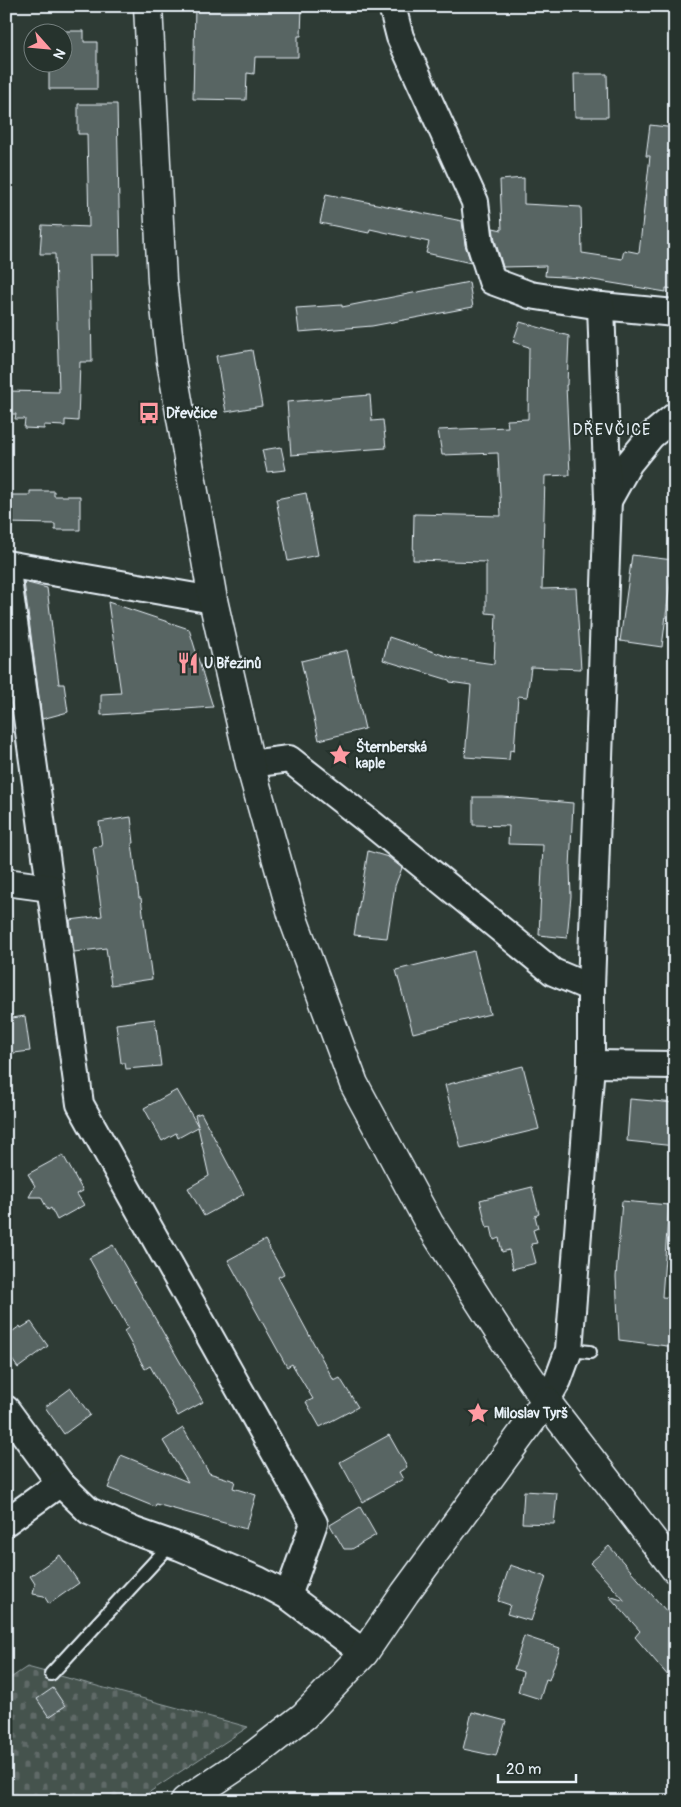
<svg xmlns="http://www.w3.org/2000/svg" width="681" height="1807" font-family="Pangolin,sans-serif">
  <defs>
    <pattern id="cemetery-stones" width="16" height="16" patternUnits="userSpaceOnUse" patternTransform="scale(1.25)"><rect width="16" height="16" fill="#45524e"/><path d="M2 7V4a2 2 0 0 1 4 0v3zM10 15v-3a2 2 0 0 1 4 0v3z" fill="#606b68"/></pattern>
  </defs>
  <rect width="100%" height="100%" fill="#2e3b35"/>
  <filter id="ink" filterUnits="userSpaceOnUse"><feTurbulence type="fractalNoise" baseFrequency=".02" numOctaves="2"/><feDisplacementMap in="SourceGraphic" scale="10" xChannelSelector="R" yChannelSelector="G"/><feConvolveMatrix kernelMatrix="1 2 1 2 8 2 1 2 1" color-interpolation-filters="sRGB"/></filter>
  <g filter="url(#ink)">
    <polygon fill="url(#cemetery-stones)" stroke="#96a2a3" points="27,1667 248,1727 136,1801 6,1801 6,1681"/>
    <g fill="#596563" stroke="#e8f1f8">
      <polygon points="195,6 302,7 301,36 298,36 298,57 255,57 254,74 247,73 246,100 193,99"/>
      <polygon points="64,31 84,31 84,42 97,42 97,89 49,89 49,62 62,62"/>
      <polygon points="574,74 607,74 608,117 575,117"/>
      <polygon points="78,104 117,104 120,255 90,255 92,362 80,362 78,421 65,420 65,426 44,425 44,429 24,428 25,419 15,419 16,414 6,414 6,391 59,392 55,254 40,254 42,225 89,227 87,134 78,134"/>
      <polygon points="650,125 675,128 675,289 666,288 666,292 581,278 545,276 546,266 503,267 495,240 493,228 502,230 500,180 524,178 524,204 581,207 582,253 622,259 624,250 639,253 650,156 646,156"/>
      <polygon points="326,194 462,221 465,245 471,263 426,253 429,242 370,229 369,233 320,223"/>
      <polygon points="469,282 473,307 372,326 299,332 296,308 342,305 342,307"/>
      <polygon points="520,322 569,336 567,385 566,385 570,475 545,476 542,589 576,588 581,669 531,667 527,697 518,696 514,751 510,750 509,760 465,757 471,685 450,682 449,680 383,660 389,637 452,658 494,664 496,614 486,613 486,562 413,560 414,514 501,516 498,453 442,455 438,430 508,427 507,420 528,419 529,347 513,342"/>
      <polygon points="252,350 262,406 226,412 216,356"/>
      <polygon points="370,395 372,421 383,420 386,448 291,455 287,402"/>
      <polygon points="281,447 286,470 267,472 262,450"/>
      <polygon points="30,491 54,491 54,496 80,496 80,530 55,530 55,524 6,523 6,495 30,495"/>
      <polygon points="306,493 318,555 288,561 276,499"/>
      <polygon points="632,555 673,560 662,647 620,641"/>
      <polygon points="24,582 47,588 59,684 64,684 68,712 42,719"/>
      <polygon points="108,602 189,629 213,707 101,715 101,694 121,693"/>
      <polygon points="347,650 365,729 319,740 301,661"/>
      <polygon points="473,797 503,797 573,803 570,868 571,896 567,938 539,935 543,845 508,844 509,826 473,825"/>
      <polygon points="131,817 134,843 132,843 139,898 141,898 152,979 111,985 106,948 74,952 70,920 102,916 93,847 102,846 99,822"/>
      <polygon points="368,851 388,857 402,868 395,886 387,938 354,935"/>
      <polygon points="474,951 490,1014 413,1033 396,970"/>
      <polygon points="25,1016 30,1051 6,1054 6,1019"/>
      <polygon points="155,1019 161,1066 126,1069 125,1063 121,1063 116,1024"/>
      <polygon points="523,1066 539,1129 461,1148 445,1085"/>
      <polygon points="177,1090 198,1126 195,1115 201,1113 244,1194 204,1216 188,1188 209,1176 198,1127 178,1138 176,1133 162,1141 144,1108"/>
      <polygon points="630,1099 675,1103 675,1146 627,1141"/>
      <polygon points="63,1155 83,1191 77,1194 84,1205 57,1220 51,1208 48,1210 41,1197 29,1197 35,1186 28,1174"/>
      <polygon points="532,1187 539,1214 535,1216 538,1228 533,1230 537,1243 531,1244 536,1263 513,1269 509,1250 502,1252 499,1238 494,1240 491,1227 487,1228 480,1200"/>
      <polygon points="622,1201 669,1205 662,1297 675,1298 675,1347 619,1340 616,1277"/>
      <polygon points="265,1240 284,1274 278,1277 334,1381 340,1378 358,1407 320,1427 306,1402 313,1399 292,1364 287,1367 228,1260"/>
      <polygon points="113,1245 203,1402 178,1416 150,1366 145,1369 124,1331 128,1328 89,1258"/>
      <polygon points="31,1322 48,1346 18,1368 6,1351 6,1336 20,1326 21,1328"/>
      <polygon points="71,1388 90,1415 64,1434 45,1407"/>
      <polygon points="183,1428 209,1473 235,1481 233,1488 256,1495 246,1529 156,1504 155,1507 108,1488 121,1455 188,1482 163,1441"/>
      <polygon points="389,1435 407,1467 399,1472 403,1479 362,1502 340,1462"/>
      <polygon points="524,1491 557,1493 554,1524 522,1523"/>
      <polygon points="360,1507 376,1535 352,1549 344,1549 330,1525"/>
      <polygon points="609,1546 675,1621 675,1684 635,1637 640,1631 609,1596 625,1601 590,1563"/>
      <polygon points="60,1555 79,1583 49,1604 44,1596 33,1594 35,1584 30,1576"/>
      <polygon points="510,1565 546,1577 531,1621 507,1614 510,1605 498,1601"/>
      <polygon points="524,1636 560,1648 549,1680 546,1679 540,1699 518,1692 523,1672 514,1669"/>
      <polygon points="53,1688 65,1706 49,1717 37,1699"/>
      <polygon points="472,1712 506,1721 496,1756 463,1749"/>
    </g>
    <g fill="none" stroke-linecap="round" stroke-linejoin="round">
      <g stroke="#e8f1f8" stroke-width="16">
        <g id="lane">
          <polyline points="569,1350 590,1352"/>
          <polyline points="51,1674 171,1544"/>
        </g>
      </g>
      <g stroke="#e8f1f8" stroke-width="30">
        <g id="street">
          <polyline points="392,6 400,37 475,202 480,243 492,281 530,295 601,306 675,313"/>
          <polyline points="609,499 629,463 651,436 675,416"/>
          <polyline points="6,564 80,1104 314,1523 288,1596"/>
          <polyline points="6,564 213,600"/>
          <polyline points="250,764 289,759 372,824 553,972 591,988 591,1064 569,1350 558,1380 546,1401"/>
          <polyline points="6,882 50,888"/>
          <polyline points="591,988 608,499 601,306"/>
          <polyline points="591,1064 675,1065"/>
          <polyline points="6,1409 60,1483 89,1511 134,1531 180,1547 258,1580 288,1596 364,1653"/>
          <polyline points="6,1522 60,1483"/>
        </g>
      </g>
      <g stroke="#e8f1f8" stroke-width="31">
        <g id="secondary">
          <polyline points="148,6 162,281 171,361 213,600 250,764 294,921 354,1084 429,1223 506,1343 546,1401 675,1569"/>
          <polyline points="185,1801 254,1755 304,1716 364,1653 405,1593 546,1401"/>
        </g>
      </g>
      <use href="#lane" stroke="#26332d" stroke-width="12"/>
      <use href="#street" stroke="#26332d" stroke-width="26"/>
      <use href="#secondary" stroke="#26332d" stroke-width="28"/>
    </g>
  </g>
  <defs>
    <g id="bus-bare" transform="scale(1.725)"><path d="M-5-6H5V4H4V6H2V4H-2V6H-4V4H-5ZM-3.5-4V0h7V-4ZM-3.5 1.2v1.5H-2V1.2ZM2 1.2v1.5H3.5V1.2Z" fill="#ff9aa2" stroke="#26332d" stroke-width="2.5" paint-order="stroke"/></g>
    <g id="restaurant-bare" transform="scale(1.725)"><path d="M-5-6h1v4h1v-4h1v4h1v-4h1v5L-1.5 .5V6h-2V.5L-5-1ZM5-6V6H3V1.5H1.5Q1.5-4 5-6Z" fill="#ff9aa2" stroke="#26332d" stroke-width="2.5" paint-order="stroke"/></g>
    <g id="sight-bare" transform="scale(1.725)"><path d="M0-6L1.8-2.2L6-1.7L2.9 1.2L3.7 5.4L0 3.3L-3.7 5.4L-2.9 1.2L-6-1.7L-1.8-2.2Z" fill="#ff9aa2" stroke="#26332d" stroke-width="2.5" paint-order="stroke"/></g>
  </defs>
  <g fill-rule="evenodd">
    <use href="#bus-bare" x="149" y="413"/>
    <use href="#restaurant-bare" x="188" y="663"/>
    <use href="#sight-bare" x="340" y="755"/>
    <use href="#sight-bare" x="478" y="1413"/>
  </g>
  <g text-anchor="middle" dominant-baseline="central" stroke-width="4" stroke-linejoin="round" paint-order="stroke">
    <g font-size="14" font-weight="bold" fill="#e8f1f8" stroke="#26332d" text-anchor="start">
      <text x="166" y="413">Dřevčice</text>
      <text x="204" y="663">U Březinů</text>
      <text x="356" y="747">Šternberská<tspan x="356" dy="16">kaple</tspan></text>
      <text x="494" y="1413">Miloslav Tyrš</text>
    </g>
    <g font-size="16" letter-spacing="1" fill="#e8f1f8" stroke="#26332d">
      <text x="612" y="430">DŘEVČICE</text>
    </g>
  </g>
  <rect width="681" height="1807" fill="none" stroke="#26332d" stroke-width="25"/>
  <rect x="12" y="12" width="656" height="1782" fill="none" stroke="#e8f1f8" stroke-width="2" filter="url(#ink)"/>
  <g transform="translate(48 48) rotate(117)"><circle r="24" fill="#26332d" stroke="#747f7e"/>
  <path d="M0-4L9 19L0 12L-9 19Z" fill="#ff9aa2"/>
  <text y="-8" font-size="14" font-weight="bold" text-anchor="middle" fill="#e8f1f8">N</text>
  </g>
  <path d="M498 1774v8h78v-8" fill="none" stroke="#e8f1f8" stroke-width="2.5"/>
  <text x="506" y="1774" font-size="15" fill="#e8f1f8" stroke="#26332d" stroke-width="4" paint-order="stroke">20 m</text>
</svg>
